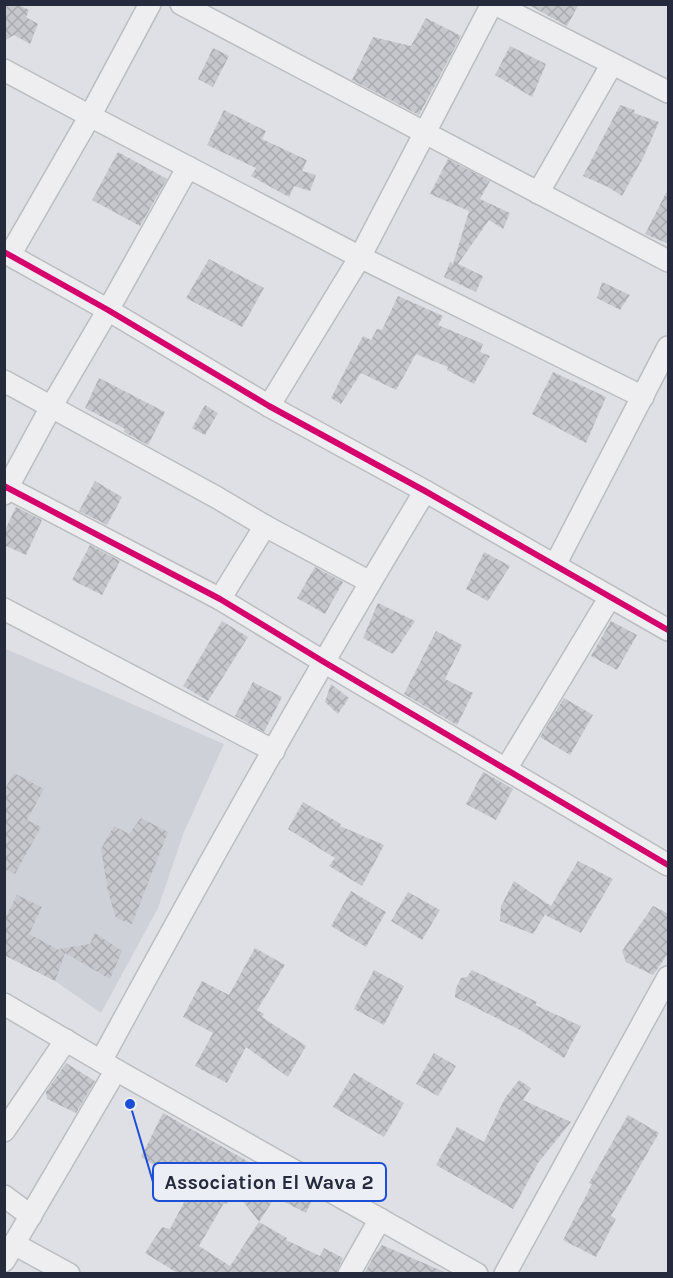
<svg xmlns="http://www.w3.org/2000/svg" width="673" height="1278" font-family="Karla,sans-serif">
  <defs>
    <pattern id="building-cross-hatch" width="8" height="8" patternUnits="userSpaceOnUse" patternTransform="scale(1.5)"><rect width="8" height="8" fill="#c6c7cd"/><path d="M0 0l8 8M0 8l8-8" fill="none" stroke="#aaabb1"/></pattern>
  </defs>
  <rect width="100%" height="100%" fill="#dfe0e5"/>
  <polygon fill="#cfd1d9" points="4,648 224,744 184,832 158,908 101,1013 55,981 5,955"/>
  <g fill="url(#building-cross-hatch)" fill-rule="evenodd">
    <polygon points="4,4 17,4 29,10 26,17 38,24 30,44 14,35 4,41"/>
    <polygon points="527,4 579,4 567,26"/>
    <polygon points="426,18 461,36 419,115 352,80 373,37 411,46"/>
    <polygon points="510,46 546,64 532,97 495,75"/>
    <polygon points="213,48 229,56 213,87 198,79"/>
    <polygon points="620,105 635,110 634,113 659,122 643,158 622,196 608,187 583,176"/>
    <polygon points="224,110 266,131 262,139 307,160 302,171 316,175 310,191 294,186 289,197 251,176 256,168 207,145"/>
    <polygon points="118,152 167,179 140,226 92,200"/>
    <polygon points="448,159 490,181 480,199 510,213 503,229 489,220 458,264 483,276 476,292 444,277 450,262 453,264 469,211 430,194"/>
    <polygon points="669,187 669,244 645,234"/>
    <polygon points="209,259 264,288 242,327 186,298"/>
    <polygon points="602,282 630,295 620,310 597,298"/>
    <polygon points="398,296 443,316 438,325 483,344 480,352 490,356 474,384 447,370 448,367 416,354 396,390 361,373 341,404 331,398 363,336 371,340 377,329 382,330"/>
    <polygon points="553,372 606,397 586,443 532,414"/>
    <polygon points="99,378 165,412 148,445 124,432 125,429 85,408"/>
    <polygon points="205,405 218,413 205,435 192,428"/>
    <polygon points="95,481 122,497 107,525 79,511"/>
    <polygon points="16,507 42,520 26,555 4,545 4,532"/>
    <polygon points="90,545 120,561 102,595 72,580"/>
    <polygon points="484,552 510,566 488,601 466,589"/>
    <polygon points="315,567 343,582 325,614 297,598"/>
    <polygon points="378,603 415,621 393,654 363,638"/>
    <polygon points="222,621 248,637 208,701 183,686"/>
    <polygon points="611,621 637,635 617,670 591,656"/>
    <polygon points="436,631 462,645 445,679 473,693 457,725 404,694"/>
    <polygon points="253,682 282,697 264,732 235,716"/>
    <polygon points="331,684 349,698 338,714 325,702"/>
    <polygon points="564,698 593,715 570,755 540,737"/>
    <polygon points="483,772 513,789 496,820 466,804"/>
    <polygon points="14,773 44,789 27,820 41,827 15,874 4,869 4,791"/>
    <polygon points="303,802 341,824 340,826 384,845 362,886 329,866 335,858 288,829"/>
    <polygon points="141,818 168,832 132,924 116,918 108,892 101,849 114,826 129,834"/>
    <polygon points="578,861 613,879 581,933 545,915 549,908 533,934 500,921 501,906 514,881 551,906"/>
    <polygon points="351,891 386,912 366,947 331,926"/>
    <polygon points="408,892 440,910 422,940 391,921"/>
    <polygon points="17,895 42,907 29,934 63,952 59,949 90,944 95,933 122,951 110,979 65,953 55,981 4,955 4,920"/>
    <polygon points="653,906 669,914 669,952 653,975 626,962 622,951"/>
    <polygon points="255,948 285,965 257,1010 264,1014 262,1017 306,1046 288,1077 246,1047 227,1083 195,1066 213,1033 183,1017 202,981 229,995"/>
    <polygon points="374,970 404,986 384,1025 354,1009"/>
    <polygon points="472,970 537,1002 535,1005 581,1026 564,1058 522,1031 455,997 456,988 461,978 467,977"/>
    <polygon points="434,1053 456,1066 438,1096 416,1084"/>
    <polygon points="66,1063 95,1081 76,1113 47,1099 46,1092"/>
    <polygon points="354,1073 404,1103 384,1137 333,1107"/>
    <polygon points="519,1080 531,1088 523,1100 571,1122 538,1163 513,1209 436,1165 457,1127 484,1142 505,1098"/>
    <path d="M163,1113L256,1166L254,1168L312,1200L306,1213L275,1197L259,1222L287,1238L286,1240L320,1256L324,1248L343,1258L336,1274H179L145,1253L162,1227L170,1229L191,1189L141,1157ZM236,1192L259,1222L230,1266L199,1246L224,1203L227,1204Z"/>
    <polygon points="628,1115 659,1133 611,1216 616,1219 596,1257 563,1240 592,1184 589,1183"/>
    <polygon points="382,1245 449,1274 364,1274 375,1254"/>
  </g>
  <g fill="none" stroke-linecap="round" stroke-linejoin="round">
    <g stroke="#bcbdc1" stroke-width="24">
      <g id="minor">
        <polyline points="181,4 668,261"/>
        <polyline points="495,4 668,92"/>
        <polyline points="4,70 90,116 360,257 643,397"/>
        <polyline points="538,193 612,64"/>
        <polyline points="4,252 108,310 269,406 425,491 668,630"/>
        <polyline points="10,255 90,116 150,4"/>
        <polyline points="4,381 216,497 265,526 370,582"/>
        <polyline points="269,406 360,257 492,4"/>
        <polyline points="4,486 220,599 324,662 668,865"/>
        <polyline points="4,494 51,407 108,310 188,167"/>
        <polyline points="555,565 668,347"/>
        <polyline points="220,599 265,526"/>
        <polyline points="4,609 274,751"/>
        <polyline points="506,769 610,597"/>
        <polyline points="4,1004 116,1070 477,1274"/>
        <path d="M101,1061C205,869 312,678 425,491"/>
        <polyline points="4,1131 66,1040"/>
        <polyline points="4,1196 31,1216"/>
        <polyline points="14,1244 69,1274"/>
        <polyline points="4,1261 116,1070"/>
        <polyline points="349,1274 380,1219"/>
        <polyline points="505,1274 668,977"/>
      </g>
    </g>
    <use href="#minor" stroke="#eeeef1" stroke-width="21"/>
    <g stroke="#eceef5" stroke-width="10">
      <g id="cycleway">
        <polyline points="4,252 108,310 269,406 425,491 668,630"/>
        <polyline points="4,486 220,599 324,662 668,865"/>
      </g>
    </g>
    <use href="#cycleway" stroke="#d6006c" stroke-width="6"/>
  </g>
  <path fill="none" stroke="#1d4ed8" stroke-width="2" d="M130 1104L153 1182"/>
  <circle fill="#1d4ed8" stroke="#eceef5" stroke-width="2" cx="130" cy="1104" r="6"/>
  <rect fill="#eceef5" stroke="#1d4ed8" stroke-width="2" x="153" y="1163" width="233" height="38" rx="6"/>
  <g font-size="20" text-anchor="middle" font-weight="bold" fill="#262a3d">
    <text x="269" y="1189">Association El Wava 2</text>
  </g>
  <rect width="673" height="1278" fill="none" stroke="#262a3d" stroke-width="12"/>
</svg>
